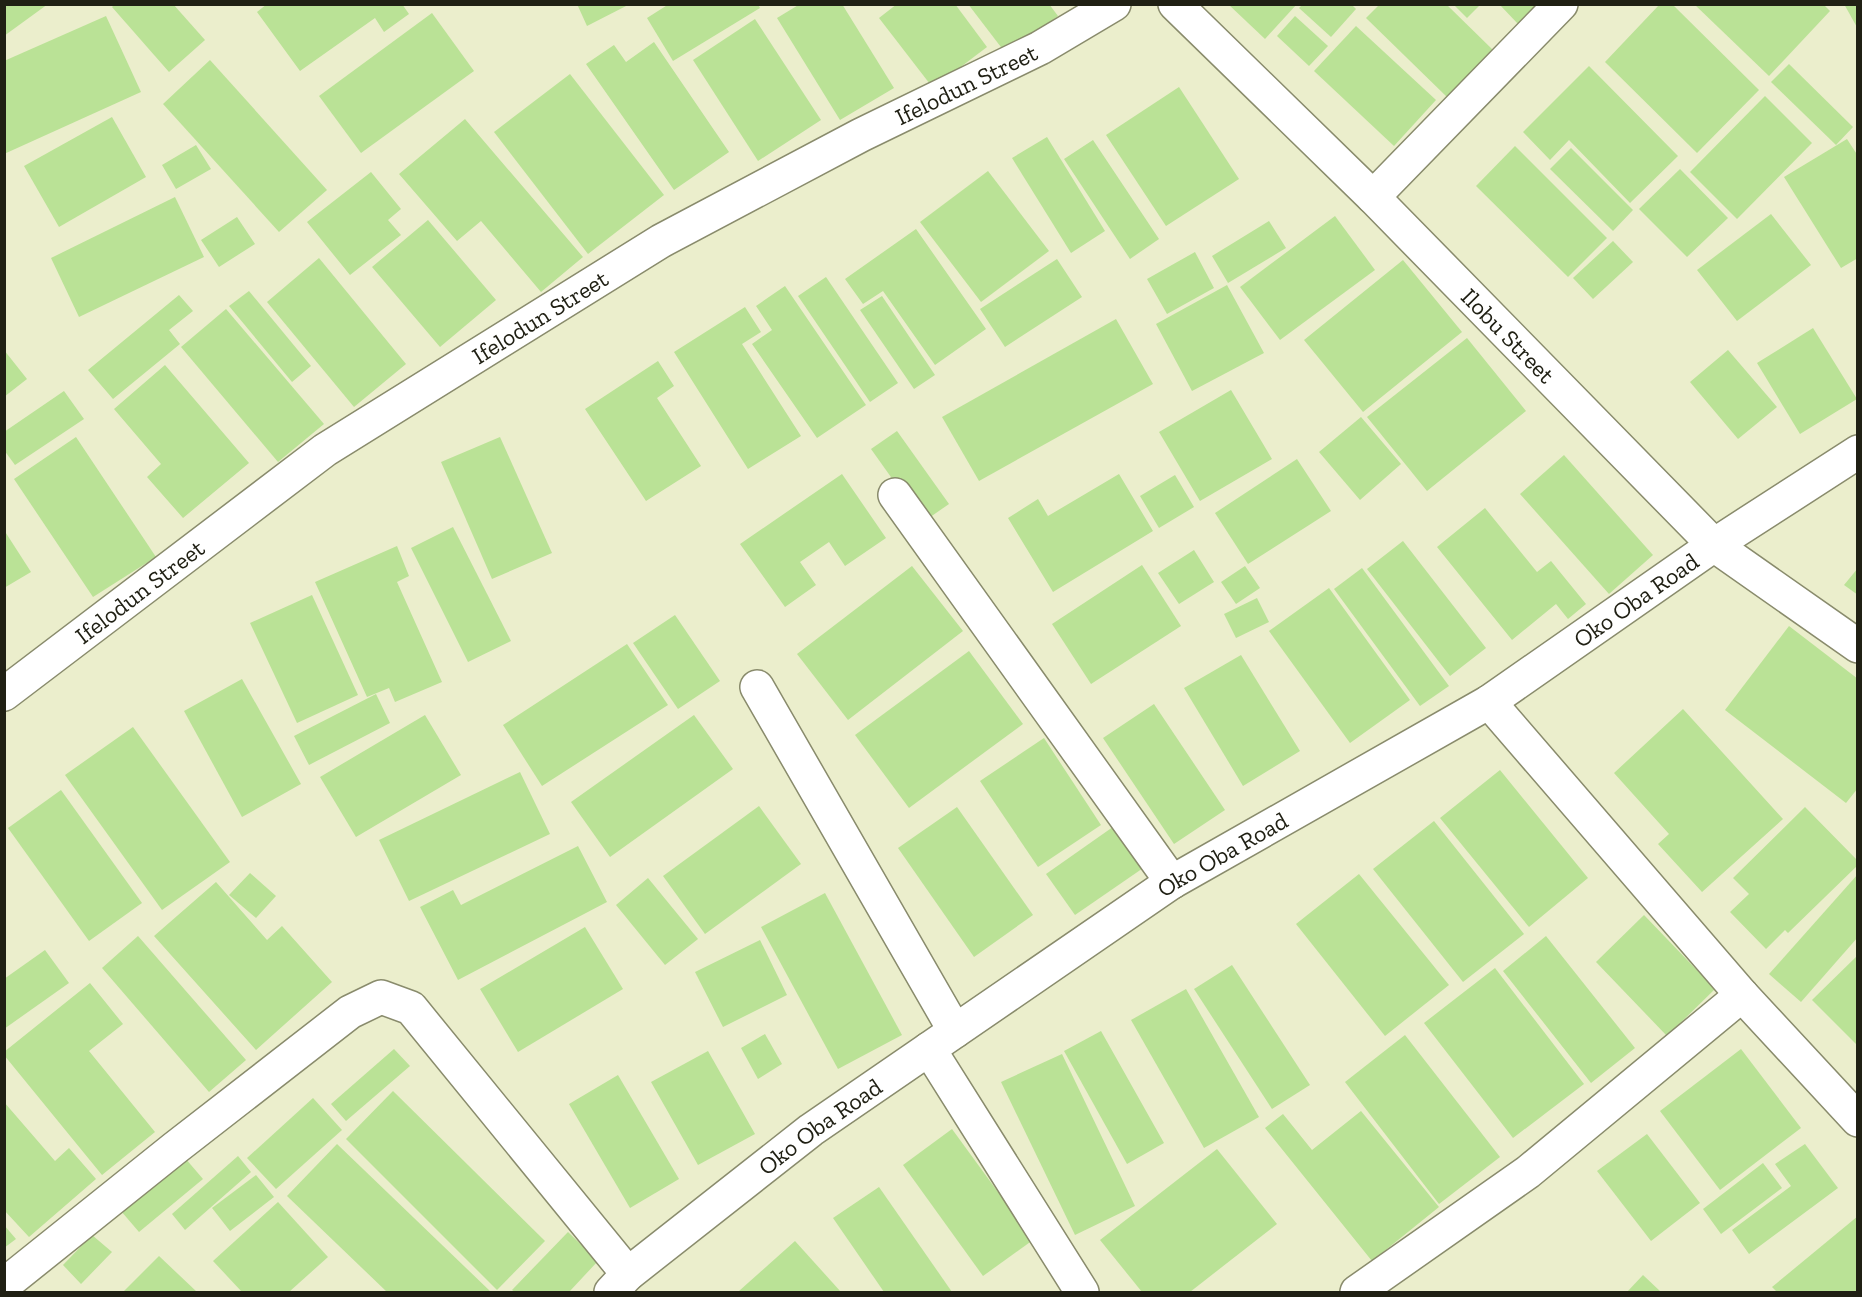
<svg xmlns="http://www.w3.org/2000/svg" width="1862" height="1297" font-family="'Zilla Slab',serif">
  <rect width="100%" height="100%" fill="#ebeecc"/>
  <g fill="#bae296">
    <polygon points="4,4 48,4 4,36"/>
    <polygon points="115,4 173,4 205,40 169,72 112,7"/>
    <polygon points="267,4 402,4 409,14 384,32 375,18 300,71 257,12"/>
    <polygon points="577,4 630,4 587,26"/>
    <polygon points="669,4 758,4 760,8 673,61 647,18"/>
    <polygon points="800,4 842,4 894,88 840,120 777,18"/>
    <polygon points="897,4 955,4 987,47 933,88 879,18"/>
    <polygon points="968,4 1049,4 1058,16 1007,55"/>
    <polygon points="1228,4 1297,4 1265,39"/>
    <polygon points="1303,4 1351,4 1356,9 1331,37 1299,8"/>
    <polygon points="1380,4 1446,4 1494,51 1448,98 1366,18"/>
    <polygon points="1453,4 1481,4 1467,18"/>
    <polygon points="1499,4 1540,4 1519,25"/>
    <polygon points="1660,4 1672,4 1759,90 1697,153 1605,62"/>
    <polygon points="1694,4 1823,4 1830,11 1769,76"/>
    <polygon points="1844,4 1858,4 1858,29"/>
    <polygon points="432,13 474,71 361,153 319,96"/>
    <polygon points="106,16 141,92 4,154 4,61"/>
    <polygon points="1295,16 1328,46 1309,66 1277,36"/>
    <polygon points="755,19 821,120 758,161 693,60"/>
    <polygon points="1356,26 1436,100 1394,146 1314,71"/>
    <polygon points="654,42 729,152 674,190 586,64 614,45 626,62"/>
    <polygon points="210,60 327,190 279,232 163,104"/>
    <polygon points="1789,64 1853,127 1836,145 1771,82"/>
    <polygon points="1589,66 1678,156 1630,203 1569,140 1550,160 1523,132"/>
    <polygon points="570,74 664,195 588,254 494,132"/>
    <polygon points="1179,87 1239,179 1166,226 1106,135"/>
    <polygon points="1765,96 1812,143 1737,219 1690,172"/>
    <polygon points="112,117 146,177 59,227 24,166"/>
    <polygon points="465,119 583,257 541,292 481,221 457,241 399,174"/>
    <polygon points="1047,137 1105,231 1071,253 1012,158"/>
    <polygon points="1847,139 1858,156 1858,258 1841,268 1784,177"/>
    <polygon points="1093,140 1159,239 1130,259 1064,159"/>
    <polygon points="196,145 211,169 176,189 162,165"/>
    <polygon points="1515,146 1607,238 1568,277 1476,186"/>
    <polygon points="1571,148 1633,210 1613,231 1550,169"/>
    <polygon points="1680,169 1728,218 1687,257 1639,209"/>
    <polygon points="988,171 1049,251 981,302 920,222"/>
    <polygon points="371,172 401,209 388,220 401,235 350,275 307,222"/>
    <polygon points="175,197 204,257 79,317 51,258"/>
    <polygon points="1771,214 1811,265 1737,321 1697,270"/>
    <polygon points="1335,216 1375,270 1280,340 1240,287"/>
    <polygon points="237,217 255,244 219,267 201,240"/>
    <polygon points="428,220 496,300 440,347 372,267"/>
    <polygon points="1269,221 1286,248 1228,283 1212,256"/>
    <polygon points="916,229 986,329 935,365 883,291 863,304 845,279"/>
    <polygon points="1613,241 1633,262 1593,299 1573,278"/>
    <polygon points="1195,252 1214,288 1167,314 1147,279"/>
    <polygon points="319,258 406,364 354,407 267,302"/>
    <polygon points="1057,259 1082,297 1005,347 980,309"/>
    <polygon points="1403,260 1462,332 1363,412 1304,340"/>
    <polygon points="826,277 898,383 870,402 798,296"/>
    <polygon points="1227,285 1264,353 1192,391 1156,324"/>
    <polygon points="785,286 866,405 817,438 752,344 772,330 756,306"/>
    <polygon points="249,291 311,366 292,382 229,306"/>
    <polygon points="179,295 193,311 169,330 180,344 113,399 88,370"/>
    <polygon points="882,296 935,375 914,389 860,310"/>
    <polygon points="745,307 761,332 742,344 801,436 748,469 674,352"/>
    <polygon points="226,309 324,424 278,462 181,347"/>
    <polygon points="1116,319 1153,384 979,481 942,417"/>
    <polygon points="1813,328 1857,399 1800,434 1757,363"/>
    <polygon points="1467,338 1526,411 1427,491 1367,417"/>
    <polygon points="4,350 27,379 4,397"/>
    <polygon points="1728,350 1777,407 1738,439 1690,382"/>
    <polygon points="658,361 674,386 657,398 701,466 646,501 585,409"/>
    <polygon points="165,365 249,463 183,518 147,477 161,464 114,409"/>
    <polygon points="1231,390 1272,459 1200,501 1159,432"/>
    <polygon points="64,391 84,419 15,465 4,450 4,432"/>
    <polygon points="1361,417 1401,464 1360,500 1319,452"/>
    <polygon points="897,431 949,504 923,522 871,449"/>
    <polygon points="76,437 156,557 93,597 14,479"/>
    <polygon points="500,437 552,553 492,579 441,462"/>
    <polygon points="1564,455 1653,555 1609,594 1520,494"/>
    <polygon points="1297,459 1331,511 1248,564 1215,513"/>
    <polygon points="842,474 886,538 845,566 829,542 800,562 816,585 785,607 740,544"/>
    <polygon points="1119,474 1153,531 1053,592 1008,518 1038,499 1048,516"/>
    <polygon points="1175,475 1194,507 1159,528 1140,496"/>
    <polygon points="1485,508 1537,572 1551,561 1586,604 1568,619 1556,604 1512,640 1437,547"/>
    <polygon points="453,527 511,641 468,662 411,548"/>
    <polygon points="4,530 31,572 4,588"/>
    <polygon points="1403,541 1486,648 1450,676 1367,569"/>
    <polygon points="397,546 409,576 397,582 442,682 395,702 389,688 367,697 315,582"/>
    <polygon points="1194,550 1214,582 1179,604 1158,573"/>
    <polygon points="1142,565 1181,626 1091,684 1052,624"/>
    <polygon points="912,566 963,631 848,720 797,654"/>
    <polygon points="1245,566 1260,588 1236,604 1221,582"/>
    <polygon points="1362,568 1449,686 1420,706 1334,589"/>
    <polygon points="1858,568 1858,595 1844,585"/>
    <polygon points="1329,588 1410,700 1350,743 1269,631"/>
    <polygon points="312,595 358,695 297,723 250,623"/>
    <polygon points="1257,598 1269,622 1236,638 1224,614"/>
    <polygon points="675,615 720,681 678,709 633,643"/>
    <polygon points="1789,626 1858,679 1858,788 1846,803 1725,710"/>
    <polygon points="627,644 668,705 542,786 503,725"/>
    <polygon points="969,651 1023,724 909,808 855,735"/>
    <polygon points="1241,655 1300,751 1243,786 1184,688"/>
    <polygon points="242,679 301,784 242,817 184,711"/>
    <polygon points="376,694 390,723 309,765 294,736"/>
    <polygon points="1154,704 1225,810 1174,844 1103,738"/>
    <polygon points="1683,709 1783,819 1702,892 1658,844 1669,834 1614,773"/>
    <polygon points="425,715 461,775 356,837 320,777"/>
    <polygon points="694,715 733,769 610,857 571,802"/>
    <polygon points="133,727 230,862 162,910 65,775"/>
    <polygon points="1044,738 1101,825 1038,867 980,781"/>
    <polygon points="1500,770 1588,878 1529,927 1440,818"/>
    <polygon points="520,772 550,834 409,901 379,840"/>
    <polygon points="61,790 142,903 89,941 8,828"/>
    <polygon points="759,806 801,864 705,934 663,876"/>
    <polygon points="957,807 1033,915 974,957 898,848"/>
    <polygon points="1805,807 1858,861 1858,865 1788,933 1785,930 1766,949 1730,912 1749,894 1733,878"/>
    <polygon points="1434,821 1524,934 1463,982 1373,869"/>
    <polygon points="1120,822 1149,864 1075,915 1046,874"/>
    <polygon points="578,846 607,902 458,980 420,907 453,890 461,905"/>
    <polygon points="250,873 276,896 256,918 229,895"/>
    <polygon points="1359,874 1449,985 1385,1036 1296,924"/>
    <polygon points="1858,874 1858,937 1801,1002 1769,974"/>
    <polygon points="648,878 698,939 665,965 616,905"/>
    <polygon points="216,882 267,940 282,926 332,982 256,1050 154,936"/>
    <polygon points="825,893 902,1035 838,1069 761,927"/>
    <polygon points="1644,915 1715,989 1667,1036 1596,962"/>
    <polygon points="585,927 623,989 518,1052 480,989"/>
    <polygon points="138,936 246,1060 209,1092 102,968"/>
    <polygon points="1546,936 1635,1048 1591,1083 1503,971"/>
    <polygon points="760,940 787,995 723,1027 695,972"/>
    <polygon points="45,950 69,983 4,1029 4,979"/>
    <polygon points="1858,955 1858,1042 1856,1044 1812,1000"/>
    <polygon points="1232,965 1310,1085 1272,1109 1194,989"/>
    <polygon points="1495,968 1584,1084 1513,1138 1424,1023"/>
    <polygon points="90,983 123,1024 89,1051 155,1132 102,1175 4,1055 4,1052"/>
    <polygon points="1186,989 1259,1117 1204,1148 1131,1020"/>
    <polygon points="1101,1031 1164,1143 1127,1164 1064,1051"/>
    <polygon points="765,1034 782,1064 758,1079 741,1048"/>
    <polygon points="1405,1035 1500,1157 1439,1204 1345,1082"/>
    <polygon points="394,1049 410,1066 346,1121 331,1104"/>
    <polygon points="1741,1049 1801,1128 1720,1190 1660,1111"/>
    <polygon points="708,1051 755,1134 698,1165 651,1082"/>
    <polygon points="1062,1054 1135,1206 1075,1235 1001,1082"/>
    <polygon points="618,1075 679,1179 630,1208 569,1104"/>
    <polygon points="393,1091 545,1241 497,1290 346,1139"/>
    <polygon points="313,1098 342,1130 276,1189 247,1158"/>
    <polygon points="4,1102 55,1161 69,1148 96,1179 29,1237 4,1210"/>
    <polygon points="1361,1111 1439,1207 1372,1261 1265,1128 1283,1114 1312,1150"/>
    <polygon points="952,1129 1033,1240 983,1276 903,1165"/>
    <polygon points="1647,1134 1700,1203 1651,1241 1597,1171"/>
    <polygon points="337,1144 491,1292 387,1292 287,1196"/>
    <polygon points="1805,1144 1838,1188 1749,1254 1732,1230 1791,1186 1775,1164"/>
    <polygon points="1217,1149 1277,1224 1190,1292 1142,1292 1100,1240"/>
    <polygon points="238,1156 251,1172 185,1230 172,1214"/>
    <polygon points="185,1158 203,1179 139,1232 121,1211"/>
    <polygon points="1763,1163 1782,1188 1721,1234 1703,1209"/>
    <polygon points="256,1175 274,1197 230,1231 212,1208"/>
    <polygon points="879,1187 952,1292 884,1292 833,1218"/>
    <polygon points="278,1202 328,1257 289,1292 242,1292 213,1261"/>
    <polygon points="1858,1216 1858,1292 1777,1292 1772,1287"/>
    <polygon points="4,1225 16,1239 4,1248"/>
    <polygon points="568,1232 598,1261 569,1292 515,1292 512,1290"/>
    <polygon points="92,1235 112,1252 81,1284 63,1265"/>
    <polygon points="795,1241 841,1292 741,1292 739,1291"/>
    <polygon points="159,1256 197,1292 123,1292"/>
    <polygon points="1643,1275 1661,1292 1627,1292"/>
  </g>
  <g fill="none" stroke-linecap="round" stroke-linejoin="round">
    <g stroke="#898b6c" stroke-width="36">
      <g id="minor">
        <path id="s1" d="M1175,4L1373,197L1714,545L1858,646"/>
        <polyline points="1373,197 1561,4"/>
        <polyline points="895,495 1172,882"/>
        <polyline points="757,687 955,1031"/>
        <path id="s2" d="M4,694L325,450L661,241L861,135L1040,48L1114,4"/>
        <polyline points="1489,702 1742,995 1858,1120"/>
        <polyline points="929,1049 1082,1292"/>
        <polyline points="4,1285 175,1148 350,1012 381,997 411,1008 628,1274"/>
        <path id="s3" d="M611,1292L628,1274L811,1130L1172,882L1489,702L1714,545L1858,452"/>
        <polyline points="1357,1292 1528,1172 1742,995"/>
      </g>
    </g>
    <use href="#minor" stroke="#fff" stroke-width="33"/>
  </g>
  <g text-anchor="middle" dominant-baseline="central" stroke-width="6" stroke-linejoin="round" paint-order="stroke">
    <g font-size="24" fill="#202014" stroke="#fff">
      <text stroke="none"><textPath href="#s2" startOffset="1142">Ifelodun Street</textPath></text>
      <text stroke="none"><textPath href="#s2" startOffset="656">Ifelodun Street</textPath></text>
      <text stroke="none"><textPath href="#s1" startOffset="470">Ilobu Street</textPath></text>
      <text stroke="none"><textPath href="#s2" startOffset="170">Ifelodun Street</textPath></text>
      <text stroke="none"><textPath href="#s3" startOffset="1239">Oko Oba Road</textPath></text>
      <text stroke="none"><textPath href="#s3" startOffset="753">Oko Oba Road</textPath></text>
      <text stroke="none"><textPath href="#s3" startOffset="267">Oko Oba Road</textPath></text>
    </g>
  </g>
  <rect width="1862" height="1297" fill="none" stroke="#202014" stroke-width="12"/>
</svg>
